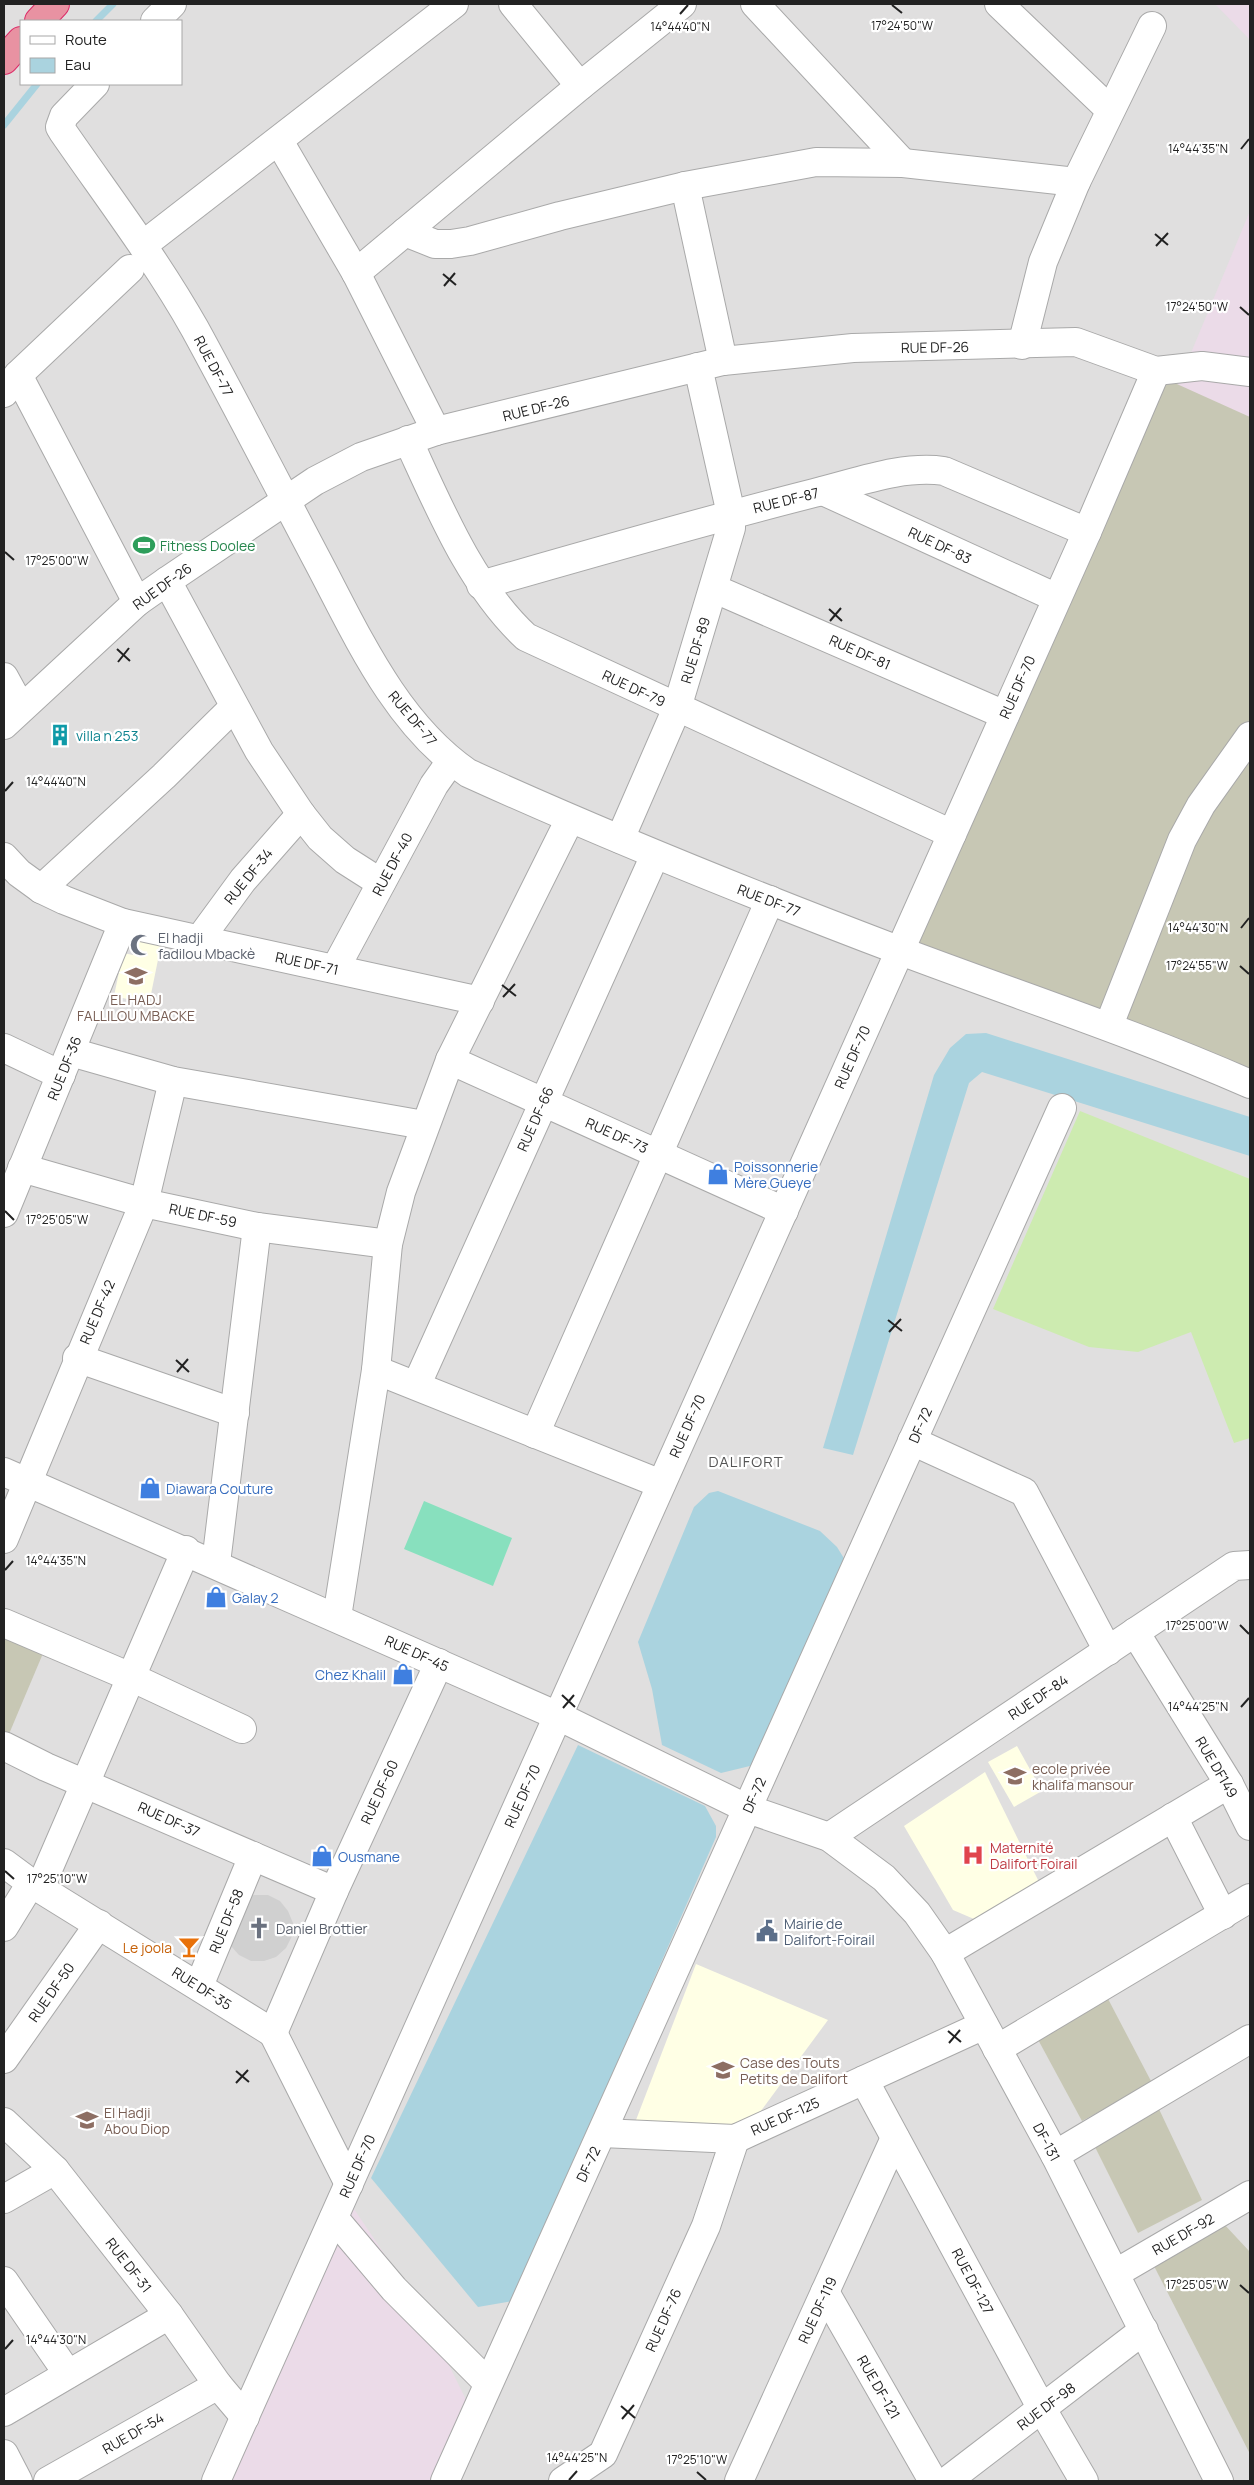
<svg xmlns="http://www.w3.org/2000/svg" width="1254" height="2485" font-family="Manrope,sans-serif">
  <rect width="100%" height="100%" fill="#f2efe9"/>
  <path fill="#e0dfdf" fill-rule="evenodd" d="M4,4H1250V2481H4ZM21,21H181V84H21Z"/>
  <g fill="#ebdbe8">
    <polygon points="1215,4 1250,4 1250,40"/>
    <polygon points="1250,211 1250,435 1176,389"/>
    <polygon points="352,2206 422,2310 469,2406 435,2481 228,2481"/>
  </g>
  <g fill="#ffffe5">
    <polygon points="136,939 161,945 149,1004 114,996 123,953 133,955"/>
    <polygon points="1017,1746 1042,1791 1014,1807 988,1762"/>
    <polygon points="985,1772 1040,1884 974,1919 953,1910 904,1826"/>
    <polygon points="696,1964 828,2020 749,2127 636,2120"/>
  </g>
  <polygon fill="#d0d0d0" points="254,1895 268,1895 280,1901 288,1911 293,1923 292,1936 286,1948 276,1957 264,1961 251,1961 239,1955 230,1945 242,1899"/>
  <g fill="#c7c7b4">
    <polygon points="1168,380 1250,417 1250,1097 908,955"/>
    <polygon points="4,1634 44,1651 9,1734 4,1732"/>
    <polygon points="1106,1995 1152,2083 1082,2121 1035,2034"/>
    <polygon points="1158,2107 1202,2200 1138,2233 1095,2147"/>
    <polygon points="1223,2223 1250,2252 1250,2454 1154,2266"/>
  </g>
  <polygon fill="#cdebb0" points="1080,1111 1250,1179 1250,1438 1234,1443 1191,1332 1138,1352 1089,1347 993,1309"/>
  <polygon fill="#88e0be" points="424,1501 512,1538 493,1586 404,1549"/>
  <g fill="#aad3df">
    <polygon points="986,1033 1250,1117 1250,1156 982,1072 969,1083 853,1455 823,1448 934,1075 950,1048 966,1034"/>
    <polygon points="718,1491 820,1531 837,1547 845,1560 754,1765 721,1773 662,1745 652,1689 638,1642 694,1507 709,1493"/>
    <polygon points="578,1745 705,1806 716,1826 716,1837 513,2301 478,2307 371,2178"/>
  </g>
  <g fill="none" stroke-linecap="round" stroke-linejoin="round">
    <g stroke="#aad3df" stroke-width="7">
      <polyline points="96,21 113,4"/>
      <polyline points="4,125 37,84"/>
    </g>
    <g stroke="#a9a9a9" stroke-width="30">
      <g id="minor">
        <polyline points="513,4 580,86"/>
        <polyline points="755,4 903,163"/>
        <polyline points="999,4 1110,110"/>
        <polyline points="155,21 172,4"/>
        <path d="M95,84L64,116L60,127L63,132C108,197 156,260 195,329C236,404 275,480 315,556C356,633 394,722 468,773C609,837 753,895 898,950C1017,995 1134,1033 1250,1084"/>
        <polyline points="279,141 356,273 436,431"/>
        <polyline points="685,186 723,361"/>
        <polyline points="405,232 435,244 451,244 470,241 560,216 685,186 816,162 903,163 1076,182"/>
        <polyline points="143,245 454,4"/>
        <polyline points="356,273 580,86 682,4"/>
        <polyline points="1022,345 1043,262 1076,182 1152,26"/>
        <polyline points="18,375 137,602"/>
        <polyline points="4,393 18,375 130,269"/>
        <path d="M408,440C439,507 471,586 526,637L952,834"/>
        <polyline points="823,491 1057,598"/>
        <polyline points="167,581 259,751 301,814 320,838 345,860 381,883"/>
        <path d="M481,585C592,553 703,521 814,493C856,483 901,465 944,471L1087,532"/>
        <polyline points="715,589 1005,715"/>
        <polyline points="4,677 21,708"/>
        <polyline points="4,725 137,602 167,581 315,481 361,457 436,431 723,361 853,348 1076,342 1156,371 1202,366 1250,372"/>
        <polyline points="620,839 677,708 731,528 731,514 698,367"/>
        <polyline points="4,857 19,873 41,889 64,900 123,923 480,1001"/>
        <polyline points="41,889 164,776 234,707"/>
        <polyline points="199,940 243,880 301,814"/>
        <polyline points="335,969 434,785 451,761"/>
        <polyline points="1109,1025 1182,840 1201,805 1250,736"/>
        <polyline points="4,1048 61,1075"/>
        <polyline points="71,1052 173,1081 424,1125"/>
        <polyline points="450,1060 784,1211"/>
        <polyline points="22,1168 144,1203 257,1227 388,1244"/>
        <polyline points="4,1213 123,923"/>
        <polyline points="77,1358 235,1413"/>
        <polyline points="376,1370 661,1484"/>
        <polyline points="417,1384 655,855"/>
        <polyline points="535,1434 770,900"/>
        <polyline points="912,1441 1024,1492 1108,1651"/>
        <polyline points="4,1472 558,1716 748,1809 829,1837 884,1878 917,1913 945,1953 1055,2155 1219,2481"/>
        <polyline points="4,1539 144,1203 173,1081"/>
        <polyline points="216,1563 257,1227"/>
        <polyline points="337,1617 376,1370 388,1244 401,1192 450,1060 570,819"/>
        <polyline points="4,1623 133,1678 242,1729"/>
        <polyline points="1135,1632 1229,1784 1250,1826"/>
        <polyline points="4,1746 46,1767 334,1891"/>
        <polyline points="1173,1817 1223,1915"/>
        <polyline points="829,1837 1234,1566 1250,1565"/>
        <polyline points="4,1863 31,1883 273,2033"/>
        <polyline points="40,1888 186,1550"/>
        <polyline points="4,1927 31,1883"/>
        <polyline points="945,1953 1229,1784"/>
        <polyline points="199,1986 253,1856"/>
        <polyline points="273,2033 334,1891 439,1663"/>
        <polyline points="273,2033 349,2184"/>
        <polyline points="997,2049 1250,1898"/>
        <polyline points="4,2059 99,1924"/>
        <polyline points="864,2080 1042,2409 1084,2481"/>
        <polyline points="4,2122 55,2170 169,2315 218,2385 245,2417"/>
        <polyline points="602,2133 735,2139 984,2025"/>
        <polyline points="1055,2155 1250,2039"/>
        <polyline points="4,2199 55,2170"/>
        <polyline points="334,2218 394,2289 488,2383"/>
        <polyline points="1116,2273 1250,2195"/>
        <polyline points="4,2281 68,2374"/>
        <polyline points="825,2292 933,2481"/>
        <polyline points="4,2412 169,2315"/>
        <polyline points="4,2454 18,2481"/>
        <polyline points="48,2481 218,2385"/>
        <polyline points="216,2481 1087,532 1156,371"/>
        <polyline points="445,2481 1062,1108"/>
        <polyline points="563,2481 603,2454 706,2226 735,2139"/>
        <polyline points="739,2481 895,2138"/>
        <polyline points="947,2481 1144,2330"/>
      </g>
    </g>
    <g stroke="#dc2a67" stroke-width="30">
      <g id="highway">
        <polyline points="39,21 55,4"/>
        <polyline points="4,60 21,41"/>
      </g>
    </g>
    <use href="#minor" stroke="#fff" stroke-width="28"/>
    <use href="#highway" stroke="#e892a2" stroke-width="28"/>
  </g>
  <path fill="none" stroke="#222" stroke-width="2" d="M892,5L902,13M680,14L688,5M1241,149L1249,139M1155,234L1168,245M1156,246L1168,233M443,274L456,285M444,286L455,273M1240,307L1249,315M5,552L14,560M829,609L842,621M830,621L841,608M117,649L130,661M118,662L129,648M5,791L13,782M1241,928L1249,918M1240,966L1249,974M502,985L516,996M503,997L515,984M5,1211L14,1220M888,1320L902,1331M889,1332L901,1319M176,1360L189,1372M177,1372L188,1359M5,1570L13,1561M1240,1625L1249,1634M562,1695L575,1707M1241,1707L1249,1698M563,1708L574,1695M5,1871L14,1879M948,2031L961,2042M949,2043L960,2030M236,2071L249,2082M236,2083L248,2070M1240,2285L1249,2293M5,2349L13,2340M621,2406L635,2418M622,2419L634,2405M697,2472L706,2480M569,2480L577,2471"/>
  <defs>
    <g id="stadium-bare" transform="scale(1.725)"><path d="M0-5a6.5 5 0 1 0 0 10a6.5 5 0 1 0 0-10ZM-3.5-1.8h7v3.6h-7Z" fill="#2e9e5b" stroke="#fff" stroke-width="2.5" paint-order="stroke"/></g>
    <g id="building-bare" transform="scale(1.725)"><path d="M-4-6H4V6H1V3H-1V6H-4ZM-2.5-4.3h1.7v1.8h-1.7ZM.8-4.3h1.7v1.8H.8ZM-2.5-1h1.7V.8h-1.7ZM.8-1h1.7V.8H.8Z" fill="#0f9aa8" stroke="#fff" stroke-width="2.5" paint-order="stroke"/></g>
    <g id="mosque-bare" transform="scale(1.725)"><path d="M3.5-4.9A6 6 0 1 0 3.5 4.9A5 5 0 1 1 3.5-4.9Z" fill="#6b7280" stroke="#fff" stroke-width="2.5" paint-order="stroke"/></g>
    <g id="school-bare" transform="scale(1.725)"><path d="M0-5L7-2L0 1L-7-2ZM-4 1L0 2.5L4 1V4Q0 6-4 4Z" fill="#8d6e63" stroke="#fff" stroke-width="2.5" paint-order="stroke"/></g>
    <g id="shop-bare" transform="scale(1.725)"><path d="M-5-2.5h2.3a2.7 3.5 0 0 1 5.4 0H5L5.5 6h-11ZM-1.5-2.5h3a1.5 2.3 0 0 0-3 0Z" fill="#3f7fe0" stroke="#fff" stroke-width="2.5" paint-order="stroke"/></g>
    <g id="hospital-bare" transform="scale(1.725)"><path d="M-5-5h3v3.5h4V-5h3V5h-3V1.5h-4V5h-3Z" fill="#e0444e" stroke="#fff" stroke-width="2.5" paint-order="stroke"/></g>
    <g id="church-bare" transform="scale(1.725)"><path d="M-1.2-6h2.4v3.5h3.3v2.4h-3.3V6h-2.4V-.1h-3.3v-2.4h3.3Z" fill="#6b7280" stroke="#fff" stroke-width="2.5" paint-order="stroke"/></g>
    <g id="civic-bare" transform="scale(1.725)"><path d="M-.6-6.5H3V-4.5H.6V-3L4-1V1h2V6H-6V1h2V-1L-.6-3ZM-1.2 2.5V6h2.4V2.5Z" fill="#5c6f8a" stroke="#fff" stroke-width="2.5" paint-order="stroke"/></g>
    <g id="bar-bare" transform="scale(1.725)"><path d="M-6-5H6L.8 .8V4.5H3.5V6h-7V4.5H-.8V.8Z" fill="#e8710a" stroke="#fff" stroke-width="2.5" paint-order="stroke"/></g>
  </defs>
  <g fill-rule="evenodd">
    <use href="#stadium-bare" x="144" y="545"/>
    <use href="#building-bare" x="60" y="735"/>
    <use href="#mosque-bare" x="141" y="945"/>
    <use href="#school-bare" x="136" y="976"/>
    <use href="#shop-bare" x="718" y="1174"/>
    <use href="#shop-bare" x="150" y="1488"/>
    <use href="#shop-bare" x="216" y="1597"/>
    <use href="#shop-bare" x="403" y="1674"/>
    <use href="#school-bare" x="1015" y="1776"/>
    <use href="#hospital-bare" x="973" y="1855"/>
    <use href="#shop-bare" x="322" y="1856"/>
    <use href="#church-bare" x="259" y="1928"/>
    <use href="#civic-bare" x="767" y="1931"/>
    <use href="#bar-bare" x="189" y="1947"/>
    <use href="#school-bare" x="723" y="2070"/>
    <use href="#school-bare" x="87" y="2120"/>
  </g>
  <g text-anchor="middle" dominant-baseline="central" stroke-width="4.5" stroke-linejoin="round" paint-order="stroke">
    <g font-size="14" fill="#222" stroke="#fff">
      <text transform="translate(935 347) rotate(-1)">RUE DF-26</text>
      <text transform="translate(214 366) rotate(62)">RUE DF-77</text>
      <text transform="translate(536 408) rotate(-14)">RUE DF-26</text>
      <text transform="translate(786 500) rotate(-14)">RUE DF-87</text>
      <text transform="translate(940 545) rotate(25)">RUE DF-83</text>
      <text transform="translate(162 586) rotate(-36)">RUE DF-26</text>
      <text transform="translate(695 650) rotate(-73)">RUE DF-89</text>
      <text transform="translate(860 652) rotate(24)">RUE DF-81</text>
      <text transform="translate(1017 687) rotate(-66)">RUE DF-70</text>
      <text transform="translate(634 688) rotate(25)">RUE DF-79</text>
      <text transform="translate(413 718) rotate(50)">RUE DF-77</text>
      <text transform="translate(392 864) rotate(-62)">RUE DF-40</text>
      <text transform="translate(248 876) rotate(-51)">RUE DF-34</text>
      <text transform="translate(769 900) rotate(21)">RUE DF-77</text>
      <text transform="translate(307 963) rotate(12)">RUE DF-71</text>
      <text transform="translate(852 1057) rotate(-66)">RUE DF-70</text>
      <text transform="translate(64 1068) rotate(-68)">RUE DF-36</text>
      <text transform="translate(535 1119) rotate(-66)">RUE DF-66</text>
      <text transform="translate(617 1135) rotate(24)">RUE DF-73</text>
      <text transform="translate(203 1215) rotate(12)">RUE DF-59</text>
      <text transform="translate(97 1312) rotate(-67)">RUE DF-42</text>
      <text transform="translate(920 1425) rotate(-66)">DF-72</text>
      <text transform="translate(687 1426) rotate(-66)">RUE DF-70</text>
      <text transform="translate(417 1653) rotate(24)">RUE DF-45</text>
      <text transform="translate(1038 1697) rotate(-34)">RUE DF-84</text>
      <text transform="translate(1217 1767) rotate(59)">RUE DF149</text>
      <text transform="translate(379 1792) rotate(-65)">RUE DF-60</text>
      <text transform="translate(754 1795) rotate(-66)">DF-72</text>
      <text transform="translate(522 1796) rotate(-66)">RUE DF-70</text>
      <text transform="translate(169 1819) rotate(24)">RUE DF-37</text>
      <text transform="translate(226 1921) rotate(-68)">RUE DF-58</text>
      <text transform="translate(202 1988) rotate(32)">RUE DF-35</text>
      <text transform="translate(51 1992) rotate(-55)">RUE DF-50</text>
      <text transform="translate(785 2116) rotate(-24)">RUE DF-125</text>
      <text transform="translate(1047 2142) rotate(62)">DF-131</text>
      <text transform="translate(588 2164) rotate(-65)">DF-72</text>
      <text transform="translate(357 2166) rotate(-66)">RUE DF-70</text>
      <text transform="translate(1183 2234) rotate(-30)">RUE DF-92</text>
      <text transform="translate(129 2265) rotate(52)">RUE DF-31</text>
      <text transform="translate(973 2281) rotate(62)">RUE DF-127</text>
      <text transform="translate(817 2310) rotate(-65)">RUE DF-119</text>
      <text transform="translate(663 2320) rotate(-66)">RUE DF-76</text>
      <text transform="translate(879 2387) rotate(60)">RUE DF-121</text>
      <text transform="translate(1046 2406) rotate(-37)">RUE DF-98</text>
      <text transform="translate(133 2433) rotate(-30)">RUE DF-54</text>
    </g>
    <g font-size="14" fill="#27864d" stroke="#fff" text-anchor="start">
      <text x="160" y="545">Fitness Doolee</text>
    </g>
    <g font-size="14" fill="#0d838f" stroke="#fff" text-anchor="start">
      <text x="76" y="735">villa n 253</text>
    </g>
    <g font-size="14" fill="#5b616d" stroke="#fff" text-anchor="start">
      <text x="158" y="937">El hadji<tspan x="158" dy="16">fadilou Mbackè</tspan></text>
      <text x="276" y="1928">Daniel Brottier</text>
    </g>
    <g font-size="14" fill="#785e54" stroke="#fff" text-anchor="start">
      <text x="136" y="999" text-anchor="middle">EL HADJ<tspan x="136" dy="16">FALLILOU MBACKE</tspan></text>
      <text x="1032" y="1768">ecole privée<tspan x="1032" dy="16">khalifa mansour</tspan></text>
      <text x="740" y="2062">Case des Touts<tspan x="740" dy="16">Petits de Dalifort</tspan></text>
      <text x="104" y="2112">El Hadji<tspan x="104" dy="16">Abou Diop</tspan></text>
    </g>
    <g font-size="14" fill="#366cbe" stroke="#fff" text-anchor="start">
      <text x="734" y="1166">Poissonnerie<tspan x="734" dy="16">Mère Gueye</tspan></text>
      <text x="166" y="1488">Diawara Couture</text>
      <text x="232" y="1597">Galay 2</text>
      <text x="386" y="1674" text-anchor="end">Chez Khalil</text>
      <text x="338" y="1856">Ousmane</text>
    </g>
    <g font-size="14" fill="#be3a42" stroke="#fff" text-anchor="start">
      <text x="990" y="1847">Maternité<tspan x="990" dy="16">Dalifort Foirail</tspan></text>
    </g>
    <g font-size="14" fill="#4e5e75" stroke="#fff" text-anchor="start">
      <text x="784" y="1923">Mairie de<tspan x="784" dy="16">Dalifort-Foirail</tspan></text>
    </g>
    <g font-size="14" fill="#c56008" stroke="#fff" text-anchor="end">
      <text x="172" y="1947">Le joola</text>
    </g>
    <g font-size="15" letter-spacing="1" fill="#555" stroke="#fff">
      <text x="746" y="1461">DALIFORT</text>
    </g>
  </g>
  <g font-size="12" text-anchor="middle" fill="#222" stroke="#fff" stroke-width="4.5" stroke-linejoin="round" paint-order="stroke">
    <text x="902" y="30">17°24'50"W</text>
    <text x="680" y="31">14°44'40"N</text>
    <text x="1198" y="153">14°44'35"N</text>
    <text x="1197" y="311">17°24'50"W</text>
    <text x="57" y="565">17°25'00"W</text>
    <text x="56" y="786">14°44'40"N</text>
    <text x="1198" y="932">14°44'30"N</text>
    <text x="1197" y="970">17°24'55"W</text>
    <text x="57" y="1224">17°25'05"W</text>
    <text x="56" y="1565">14°44'35"N</text>
    <text x="1197" y="1630">17°25'00"W</text>
    <text x="1198" y="1711">14°44'25"N</text>
    <text x="57" y="1883">17°25'10"W</text>
    <text x="1197" y="2289">17°25'05"W</text>
    <text x="56" y="2344">14°44'30"N</text>
    <text x="577" y="2462">14°44'25"N</text>
    <text x="697" y="2464">17°25'10"W</text>
  </g>
  <rect width="1254" height="2485" fill="none" stroke="#222222" stroke-width="10"/>
  <rect x="20" y="20" width="162" height="65" fill="#ffffff" stroke="#a7a7a7"/>
  <rect x="30" y="36" width="25" height="8" fill="#ffffff" stroke="#a7a7a7"/>
  <text x="65" y="45" font-size="15" fill="#222222">Route</text>
  <rect x="30" y="58" width="25" height="15" fill="#aad3df" stroke="#a7a7a7"/>
  <text x="65" y="70" font-size="15" fill="#222222">Eau</text>
</svg>
